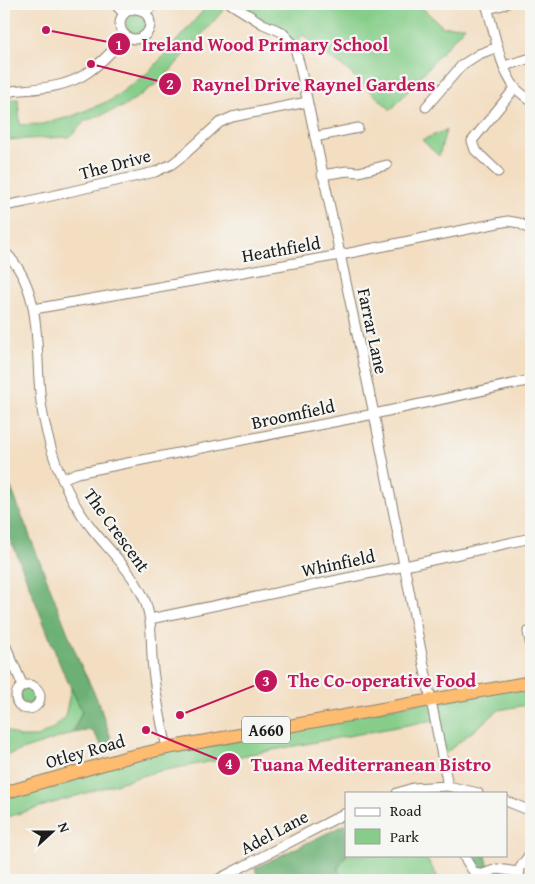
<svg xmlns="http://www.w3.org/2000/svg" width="535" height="884" font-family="'Gentium Book Plus',serif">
  <rect width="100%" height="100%" fill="#f6f6f2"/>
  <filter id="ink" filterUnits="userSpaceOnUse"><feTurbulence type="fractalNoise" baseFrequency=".02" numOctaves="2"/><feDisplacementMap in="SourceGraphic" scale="10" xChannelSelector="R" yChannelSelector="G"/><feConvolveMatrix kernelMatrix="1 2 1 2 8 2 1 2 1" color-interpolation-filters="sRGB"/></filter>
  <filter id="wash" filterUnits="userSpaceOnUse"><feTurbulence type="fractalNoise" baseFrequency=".0096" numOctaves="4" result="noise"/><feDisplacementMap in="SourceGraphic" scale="20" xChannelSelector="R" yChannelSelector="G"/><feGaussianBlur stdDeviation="1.12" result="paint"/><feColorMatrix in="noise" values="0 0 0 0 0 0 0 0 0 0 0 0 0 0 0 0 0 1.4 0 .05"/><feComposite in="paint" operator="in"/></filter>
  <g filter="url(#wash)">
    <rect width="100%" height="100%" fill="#f3dec2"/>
    <g fill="#85cd89" stroke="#507452">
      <polygon points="209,4 222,4 226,7 163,79 125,106 85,121 70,137 4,140 4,125 7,124 6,100 18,99 20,125 42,124 70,117 111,100 150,71"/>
      <polygon points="231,4 418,4 443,27 465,26 391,110 345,68 318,49 303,35 294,45"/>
      <circle cx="136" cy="24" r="10"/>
      <polygon points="446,130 439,156 422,140"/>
      <polygon points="531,682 531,704 499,710 442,756 434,720 155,772 4,818 4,793 128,757"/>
      <polygon points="71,688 82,711 73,733 4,756 4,729 19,737 38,737 55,727 65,717"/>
      <circle cx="28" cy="696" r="8"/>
      <polygon points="346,855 424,855 440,880 340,880 338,868"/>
    </g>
    <g fill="#6cb075" stroke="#446648">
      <polygon points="4,470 78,659 98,701 113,744 103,747 92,730 73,733 82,711 61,667 14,547 4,530"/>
      <polygon points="346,824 346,855 338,868 340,880 259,880 255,868"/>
      <polygon points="469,855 486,855 489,869 482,871 477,870"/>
    </g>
  </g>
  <g filter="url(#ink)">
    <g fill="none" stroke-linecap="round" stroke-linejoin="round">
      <g stroke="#887d6f" stroke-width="11">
        <g id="minor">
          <polyline points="115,4 124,14"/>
          <polyline points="231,4 263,24 282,32 294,45 300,66 374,414 448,786 478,793"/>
          <path d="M486,4C494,28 499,66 514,86C518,92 525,96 531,101"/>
          <polyline points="488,9 506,4"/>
          <circle cx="135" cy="24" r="15"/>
          <polyline points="145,13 154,4"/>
          <polyline points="504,66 531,58"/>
          <path d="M4,92C32,88 62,90 87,73C102,63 114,49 126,36"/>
          <polyline points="426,107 462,65 479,54 498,47"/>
          <polyline points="315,137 358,128"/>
          <polyline points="498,172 475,150 472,141 515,88"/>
          <polyline points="322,175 347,171 359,172 387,165"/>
          <polyline points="4,206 25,202 155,172 172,164 185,154 219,123 232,117 307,102"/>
          <path d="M4,251C50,295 31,365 44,420C52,459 67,498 93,530C110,551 131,571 143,596C154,620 150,645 153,670C156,696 161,722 167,748"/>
          <polyline points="34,309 340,255 508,221 519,223 531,230"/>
          <polyline points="62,479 77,473 374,414 531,380"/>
          <polyline points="150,619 405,566 531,538"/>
          <polyline points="531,631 528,632 531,647"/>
          <polyline points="4,642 23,686"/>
          <circle cx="28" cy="697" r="12"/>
          <polyline points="397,793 413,788 448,786"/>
          <polyline points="506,801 531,811"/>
          <polyline points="463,855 473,871 478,874 483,874 497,869 519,872"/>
          <polyline points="217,880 346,813"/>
          <polyline points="519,880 520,868 531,852"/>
        </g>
      </g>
      <g stroke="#887d6f" stroke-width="14">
        <polyline id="highway" points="4,793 128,757 167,748 531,682"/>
      </g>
      <use href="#minor" stroke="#fff" stroke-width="9"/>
      <use href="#highway" stroke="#fdbc70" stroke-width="12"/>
    </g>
  </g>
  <g text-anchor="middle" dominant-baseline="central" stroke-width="4.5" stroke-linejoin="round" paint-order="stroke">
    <rect fill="#f6f6f2" stroke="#5d5d5c" stroke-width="1" x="242" y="716.5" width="48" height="27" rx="4"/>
    <g font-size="16" font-weight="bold" fill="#1c1c1c">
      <text x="266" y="730">A660</text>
    </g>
    <g font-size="18" fill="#1c1c1c" stroke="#f6f6f2">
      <text transform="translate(115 164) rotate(-15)">The Drive</text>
      <text transform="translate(281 249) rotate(-10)">Heathfield</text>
      <text transform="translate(373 331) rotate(78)">Farrar Lane</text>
      <text transform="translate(293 414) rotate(-12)">Broomfield</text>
      <text transform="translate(117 530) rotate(54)">The Crescent</text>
      <text transform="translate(338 563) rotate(-12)">Whinfield</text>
      <text transform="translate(85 751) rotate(-16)">Otley Road</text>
      <text transform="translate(274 832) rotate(-28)">Adel Lane</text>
    </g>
  </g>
  <path fill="none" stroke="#c2185b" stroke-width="2" d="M46 30L119 44M91 64L170 84M180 715L266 681M146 730L229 764"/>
  <g fill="#c2185b" stroke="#f6f6f2" stroke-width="2">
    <circle cx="46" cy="30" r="5"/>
    <circle cx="91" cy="64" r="5"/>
    <circle cx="180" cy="715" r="5"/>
    <circle cx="146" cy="730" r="5"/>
    <circle cx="119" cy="44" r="12"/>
    <circle cx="170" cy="84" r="12"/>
    <circle cx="266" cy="681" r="12"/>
    <circle cx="229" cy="764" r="12"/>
  </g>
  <g font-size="15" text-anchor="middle" font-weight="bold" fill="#fff">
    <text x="119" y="50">1</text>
    <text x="170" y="89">2</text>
    <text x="266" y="686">3</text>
    <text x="229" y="769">4</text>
  </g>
  <g font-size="19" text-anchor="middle" font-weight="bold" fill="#c2185b" stroke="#f6f6f2" stroke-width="4.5" stroke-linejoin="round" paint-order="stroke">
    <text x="265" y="51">Ireland Wood Primary School</text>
    <text x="314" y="91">Raynel Drive Raynel Gardens</text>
    <text x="382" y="687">The Co-operative Food</text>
    <text x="371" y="771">Tuana Mediterranean Bistro</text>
  </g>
  <rect width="535" height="884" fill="none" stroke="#f6f6f2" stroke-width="20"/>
  <rect x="345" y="792" width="162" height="65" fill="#f6f6f2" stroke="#9f9f9c"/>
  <rect x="355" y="808" width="25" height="8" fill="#ffffff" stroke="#9f9f9c"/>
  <text x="390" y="816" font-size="15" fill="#1c1c1c">Road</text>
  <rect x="355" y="829" width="25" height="15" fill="#85cd89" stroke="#9f9f9c"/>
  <text x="390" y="842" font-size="15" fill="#1c1c1c">Park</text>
  <g transform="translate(52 832) rotate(69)" stroke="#f6f6f2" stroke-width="4" paint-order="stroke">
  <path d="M0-4L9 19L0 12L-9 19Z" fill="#1c1c1c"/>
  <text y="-8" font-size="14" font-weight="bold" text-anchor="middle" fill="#1c1c1c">N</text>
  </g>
</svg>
